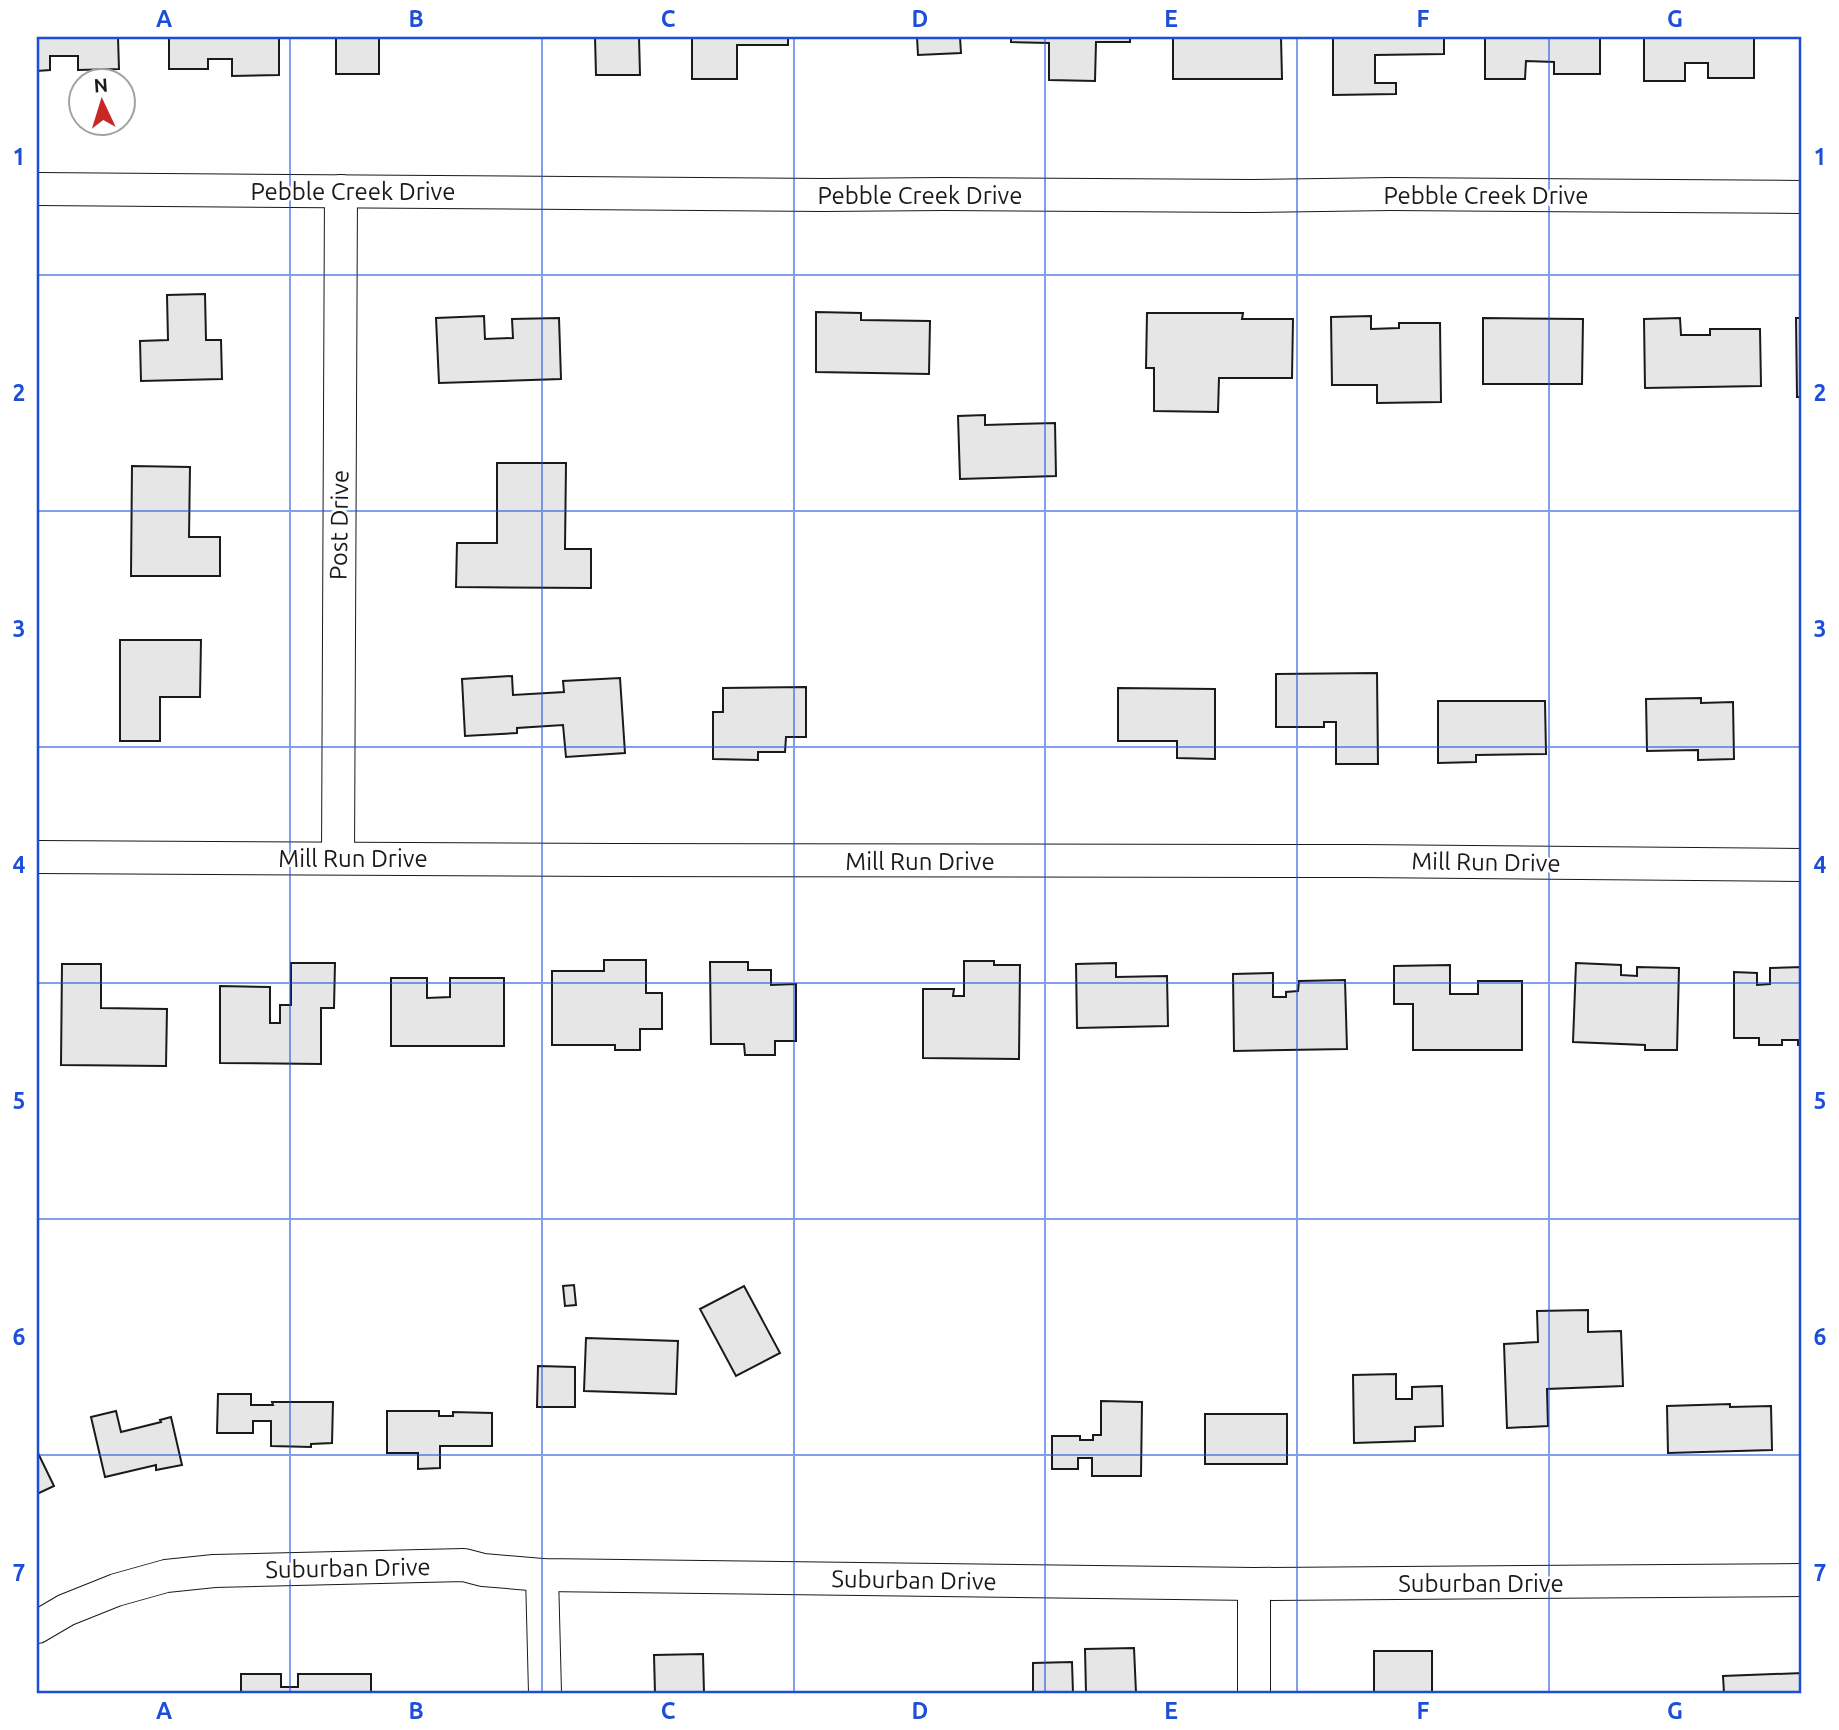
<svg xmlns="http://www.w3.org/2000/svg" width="1839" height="1730" font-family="Ubuntu,sans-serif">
  <rect width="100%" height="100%" fill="#fff"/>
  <g fill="#e6e6e6" stroke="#1a1a1a" stroke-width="2">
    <polygon points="37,37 118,37 119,69 78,70 78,56 50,56 50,70 37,71"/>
    <polygon points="169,37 279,37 279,75 232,76 232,59 208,59 208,69 169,69"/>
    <rect x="336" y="37" width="43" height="37"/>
    <polygon points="595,37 639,37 640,75 596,75"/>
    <polygon points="692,37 788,37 788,45 737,45 737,79 692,79"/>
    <polygon points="917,37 960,37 961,53 918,55"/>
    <polygon points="1011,37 1130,37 1130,42 1096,42 1095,81 1049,80 1049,43 1011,42"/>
    <polygon points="1173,37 1281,37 1282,79 1173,79"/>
    <polygon points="1333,37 1444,37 1444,54 1375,55 1375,83 1396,83 1396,94 1333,95"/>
    <polygon points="1485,37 1600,37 1600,74 1554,74 1554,62 1526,61 1525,79 1485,79"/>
    <polygon points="1644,37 1754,37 1754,78 1708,78 1708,63 1685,63 1685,81 1644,81"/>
    <polygon points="205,294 206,340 221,340 222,379 141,381 140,341 168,340 167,295"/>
    <polygon points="816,312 861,313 861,320 930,321 929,374 816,372"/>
    <polygon points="1147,313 1243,313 1242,319 1293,319 1292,378 1219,378 1218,412 1154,411 1154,368 1146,368"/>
    <polygon points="484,316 485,339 513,338 512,319 559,318 561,379 439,383 436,318"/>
    <polygon points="1371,316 1371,329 1399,328 1399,323 1440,323 1441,402 1377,403 1377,385 1332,385 1331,317"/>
    <polygon points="1483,318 1583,319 1582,384 1483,384"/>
    <polygon points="1680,318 1681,335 1710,335 1710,329 1760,329 1761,386 1645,388 1644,319"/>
    <polygon points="1796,318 1802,318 1802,397 1797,397"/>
    <polygon points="985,415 985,425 1055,423 1056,476 960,479 958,416"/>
    <polygon points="497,463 566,463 565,549 591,549 591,588 456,587 457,543 497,543"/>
    <polygon points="132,466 190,467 189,537 220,537 220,576 131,576"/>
    <polygon points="120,640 201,640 200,697 160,697 160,741 120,741"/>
    <polygon points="1377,673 1378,764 1336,764 1336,722 1324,722 1324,727 1276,727 1276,674"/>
    <polygon points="512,676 513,695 564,692 563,681 620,678 625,753 566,757 563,725 517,728 517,733 465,736 462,679"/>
    <polygon points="806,687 806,737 786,737 785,752 758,752 758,760 713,759 713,712 723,712 723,688"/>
    <polygon points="1118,688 1215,689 1215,759 1177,758 1177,741 1118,741"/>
    <polygon points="1701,698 1701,703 1733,702 1734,759 1698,760 1698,750 1647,751 1646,699"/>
    <polygon points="1438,701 1545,701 1546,754 1476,755 1476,762 1438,763"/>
    <polygon points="604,960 646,960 646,993 662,993 662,1029 640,1029 640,1050 615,1050 615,1045 552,1045 552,971 604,971"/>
    <polygon points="964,961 994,961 994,965 1020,965 1019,1059 923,1058 923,989 954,989 953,996 964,996"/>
    <polygon points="710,962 748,962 748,970 771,970 771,985 796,984 796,1041 775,1041 775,1055 745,1055 744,1044 711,1044"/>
    <polygon points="291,963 335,963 334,1008 321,1008 321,1064 220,1063 220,986 270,987 270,1023 280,1023 280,1005 291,1005"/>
    <polygon points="1116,963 1116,977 1167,976 1168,1026 1077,1028 1076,964"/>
    <polygon points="1576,963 1621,965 1621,975 1637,976 1637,967 1679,968 1677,1050 1645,1050 1645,1045 1573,1042"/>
    <polygon points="62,964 101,964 101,1008 167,1009 166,1066 61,1065"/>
    <polygon points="1450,965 1450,994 1478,994 1478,981 1522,981 1522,1050 1413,1050 1413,1004 1394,1004 1394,966"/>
    <polygon points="1802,967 1802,1045 1798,1045 1798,1040 1782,1040 1782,1045 1759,1045 1759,1038 1734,1038 1734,972 1757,973 1757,985 1770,984 1770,968"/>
    <polygon points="1273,973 1273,997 1286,997 1286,992 1298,991 1299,981 1345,980 1347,1049 1234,1051 1233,974"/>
    <polygon points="391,978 427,978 427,998 450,997 450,978 504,978 504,1046 391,1046"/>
    <polygon points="574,1285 576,1305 565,1306 563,1286"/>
    <polygon points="744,1286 780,1353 736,1376 700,1309"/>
    <polygon points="1588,1310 1588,1332 1621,1331 1623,1386 1547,1389 1548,1426 1507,1428 1504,1344 1538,1342 1537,1311"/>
    <polygon points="586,1338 678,1341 676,1394 584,1391"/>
    <polygon points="538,1366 575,1367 575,1407 537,1407"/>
    <polygon points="1396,1374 1396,1399 1412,1399 1412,1387 1442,1386 1443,1426 1415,1427 1415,1441 1354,1443 1353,1375"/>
    <polygon points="218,1394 251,1394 251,1405 273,1405 272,1402 333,1402 332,1443 311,1444 311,1447 271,1446 271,1421 253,1421 253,1433 217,1433"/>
    <polygon points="1101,1401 1142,1402 1141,1476 1092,1476 1092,1458 1078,1458 1078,1469 1052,1469 1052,1436 1080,1436 1080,1440 1093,1440 1093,1435 1101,1435"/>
    <polygon points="1730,1404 1730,1407 1771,1406 1772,1450 1668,1453 1667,1406"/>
    <polygon points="116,1411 121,1432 161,1422 160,1420 171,1417 182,1465 156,1470 156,1465 105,1477 91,1417"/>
    <polygon points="387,1411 439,1411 439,1416 453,1416 453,1412 492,1413 492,1446 440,1446 440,1468 418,1469 418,1453 387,1453"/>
    <rect x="1205" y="1414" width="82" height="50"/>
    <polygon points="37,1451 54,1486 37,1494"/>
    <polygon points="1134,1648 1136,1693 1086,1693 1085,1649"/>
    <polygon points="1374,1651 1432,1651 1432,1693 1374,1692"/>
    <polygon points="703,1654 704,1693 655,1693 654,1655"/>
    <polygon points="1072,1662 1073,1693 1033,1693 1033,1663"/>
    <polygon points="1802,1673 1802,1693 1724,1693 1723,1676"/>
    <polygon points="241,1674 281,1674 281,1687 298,1687 298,1674 371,1674 371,1693 241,1693"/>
  </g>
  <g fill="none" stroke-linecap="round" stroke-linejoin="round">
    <g stroke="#1a1a1a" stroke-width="34">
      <g id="minor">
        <polyline points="37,189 823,195 944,194 1252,196 1391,194 1802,197"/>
        <polyline points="37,857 613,860 1362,861 1802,865"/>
        <polyline points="338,858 341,191"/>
        <polyline points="542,1575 545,1693"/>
        <polyline points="37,1627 66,1610 116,1590 166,1576 214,1571 464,1565 483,1570 542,1575 1254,1584 1802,1580"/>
        <polyline points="1254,1693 1254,1584"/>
      </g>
    </g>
    <use href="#minor" stroke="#fff" stroke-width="32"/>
  </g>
  <path fill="none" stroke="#1d4ed8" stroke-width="2" stroke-opacity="0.55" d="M290,37V1693M542,37V1693M794,37V1693M1045,37V1693M1297,37V1693M1549,37V1693M37,275H1802M37,511H1802M37,747H1802M37,983H1802M37,1219H1802M37,1455H1802"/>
  <g text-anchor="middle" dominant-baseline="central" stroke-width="5" stroke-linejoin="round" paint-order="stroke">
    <g font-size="24" fill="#1a1a1a" stroke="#fff">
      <text x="353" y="191">Pebble Creek Drive</text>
      <text x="920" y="195">Pebble Creek Drive</text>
      <text x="1486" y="195">Pebble Creek Drive</text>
      <text transform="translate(339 525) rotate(-89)">Post Drive</text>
      <text x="353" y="858">Mill Run Drive</text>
      <text x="920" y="861">Mill Run Drive</text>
      <text transform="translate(1486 862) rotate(1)">Mill Run Drive</text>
      <text transform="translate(348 1568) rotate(-1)">Suburban Drive</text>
      <text transform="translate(914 1580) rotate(1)">Suburban Drive</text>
      <text x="1481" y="1583">Suburban Drive</text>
    </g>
  </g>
  <rect width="1839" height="1730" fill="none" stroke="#ffffff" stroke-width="77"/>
  <g transform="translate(102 102) rotate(356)"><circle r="33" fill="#ffffff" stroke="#a3a3a3" stroke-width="2"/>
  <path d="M0-5L12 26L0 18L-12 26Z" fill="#c62828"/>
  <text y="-10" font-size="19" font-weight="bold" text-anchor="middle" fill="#1a1a1a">N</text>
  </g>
  <rect x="38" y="38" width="1762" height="1654" fill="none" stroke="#1d4ed8" stroke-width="2.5"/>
  <g font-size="23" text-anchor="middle" font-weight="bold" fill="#1d4ed8">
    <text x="164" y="27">A</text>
    <text x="416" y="27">B</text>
    <text x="668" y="27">C</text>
    <text x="920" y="27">D</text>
    <text x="1171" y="27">E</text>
    <text x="1423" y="27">F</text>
    <text x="1675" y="27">G</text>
    <text x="19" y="165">1</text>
    <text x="1820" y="165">1</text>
    <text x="19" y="401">2</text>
    <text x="1820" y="401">2</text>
    <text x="19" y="637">3</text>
    <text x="1820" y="637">3</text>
    <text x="19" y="873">4</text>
    <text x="1820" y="873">4</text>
    <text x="19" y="1109">5</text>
    <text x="1820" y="1109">5</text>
    <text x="19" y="1345">6</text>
    <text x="1820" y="1345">6</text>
    <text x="19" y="1581">7</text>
    <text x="1820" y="1581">7</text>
    <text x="164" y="1719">A</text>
    <text x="416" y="1719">B</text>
    <text x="668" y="1719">C</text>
    <text x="920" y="1719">D</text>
    <text x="1171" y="1719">E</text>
    <text x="1423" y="1719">F</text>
    <text x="1675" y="1719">G</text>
  </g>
</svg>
